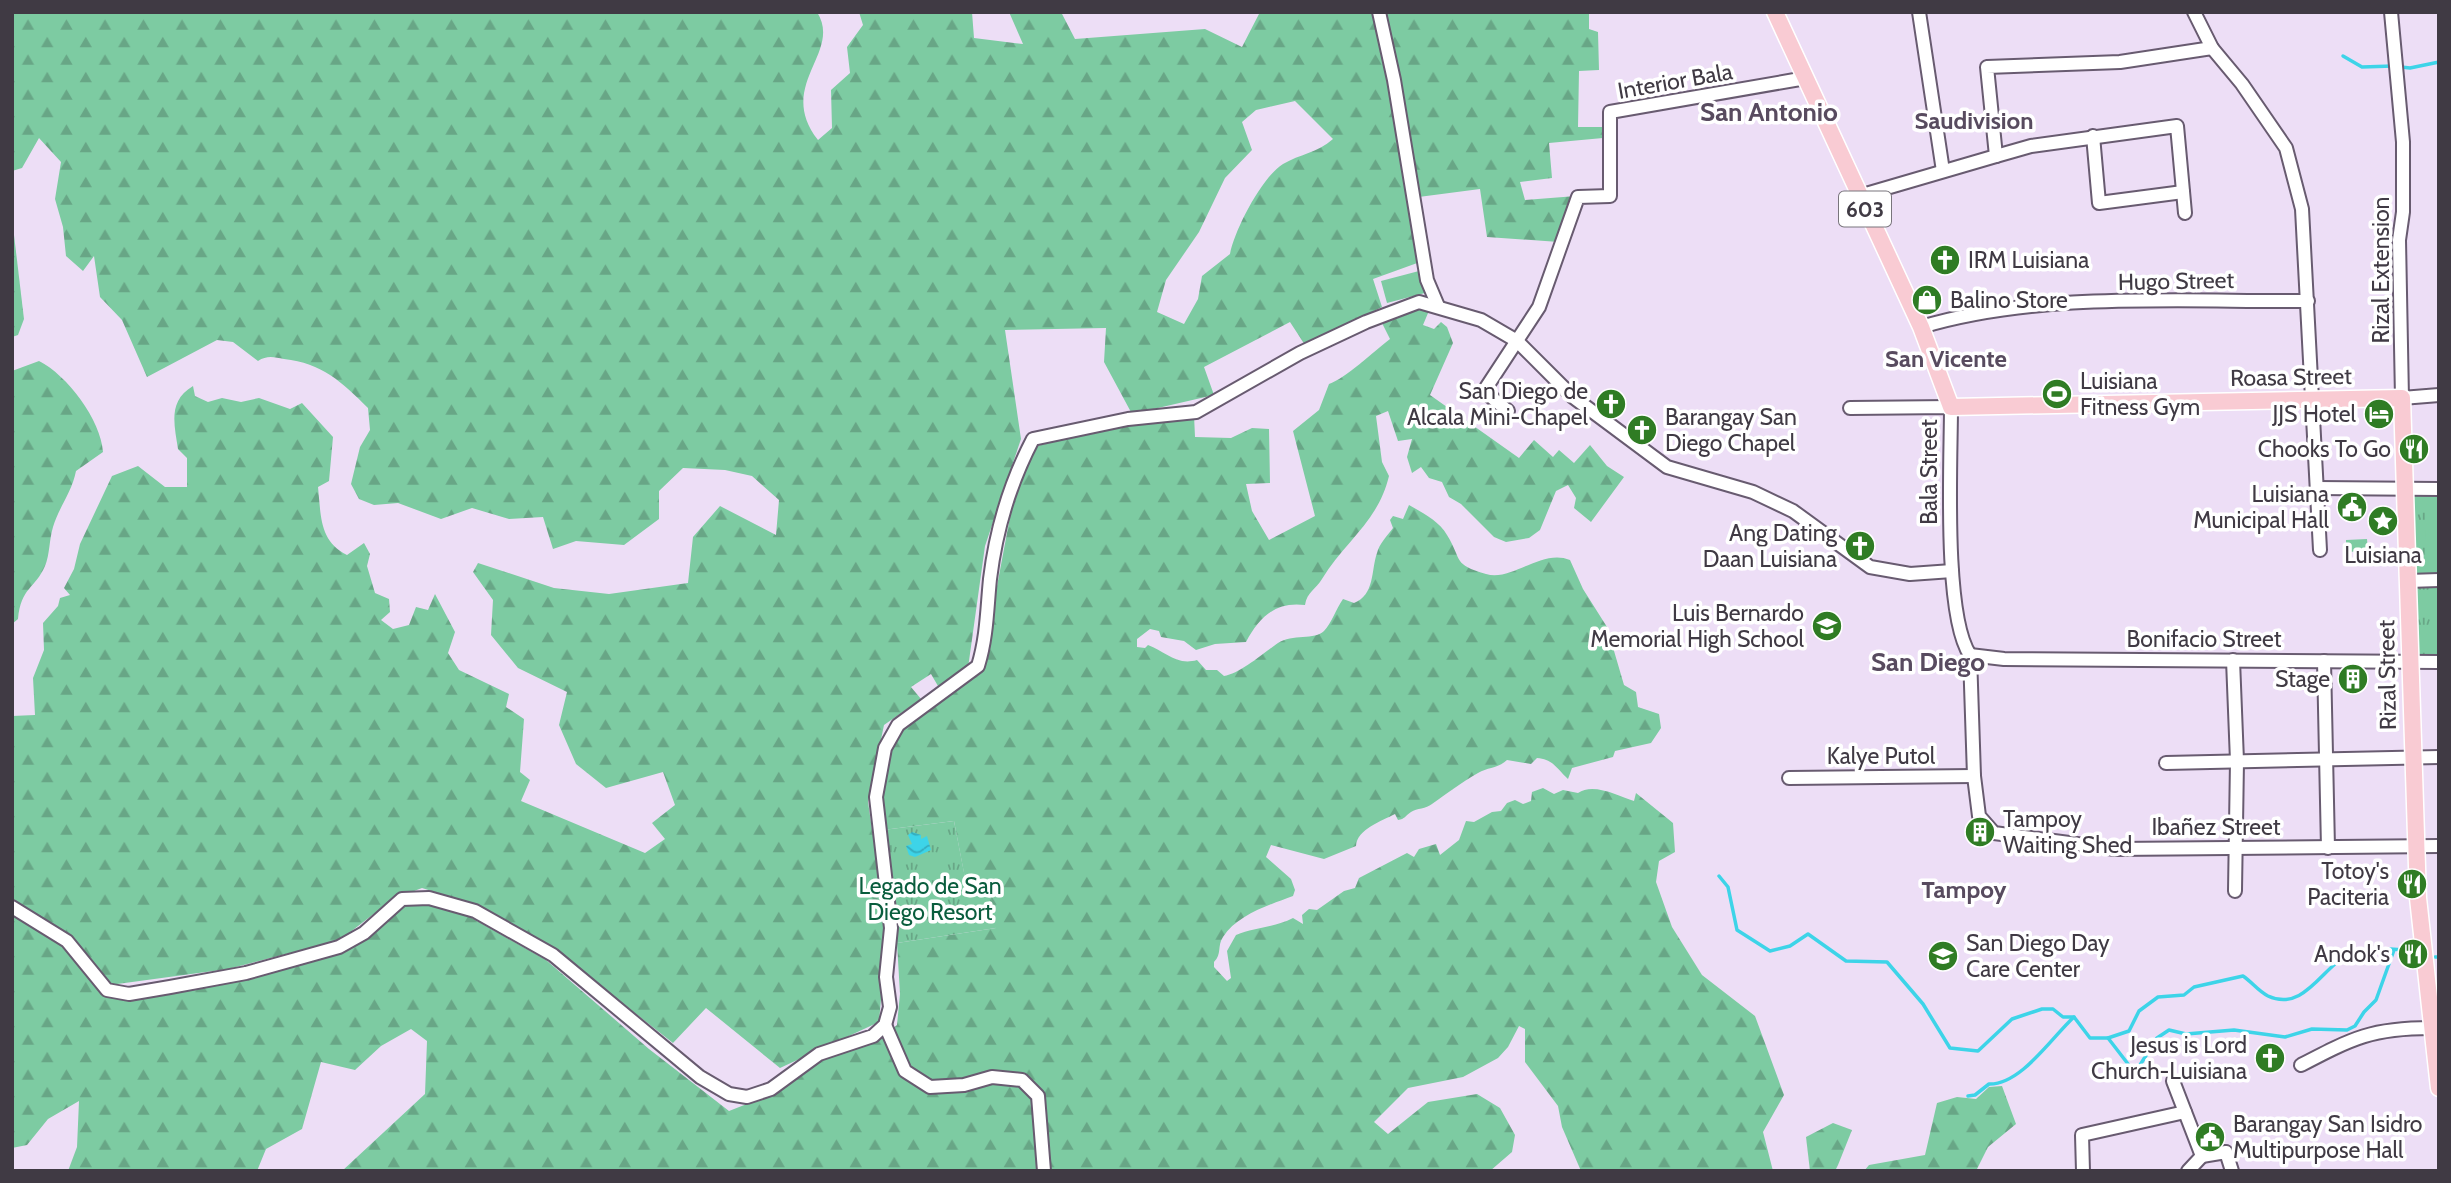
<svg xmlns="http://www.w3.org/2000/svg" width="2451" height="1183" font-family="Cabin,sans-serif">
  <defs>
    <pattern id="forest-firs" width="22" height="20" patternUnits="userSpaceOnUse" patternTransform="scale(1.75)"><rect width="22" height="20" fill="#7dcba2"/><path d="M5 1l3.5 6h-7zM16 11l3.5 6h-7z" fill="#68a686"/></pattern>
    <pattern id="park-tufts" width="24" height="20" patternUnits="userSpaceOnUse" patternTransform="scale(1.75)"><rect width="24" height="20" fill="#7dcba2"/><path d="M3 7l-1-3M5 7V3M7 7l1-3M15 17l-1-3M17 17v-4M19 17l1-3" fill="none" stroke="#68a686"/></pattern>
    <pattern id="water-waves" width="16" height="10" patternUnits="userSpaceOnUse" patternTransform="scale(1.75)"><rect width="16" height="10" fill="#3dd4e8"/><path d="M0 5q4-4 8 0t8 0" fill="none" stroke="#35adbe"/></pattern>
  </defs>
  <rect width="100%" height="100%" fill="#eddef6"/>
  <g fill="url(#forest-firs)" fill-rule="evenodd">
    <path d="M12,12H817C843,53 775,85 818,140L832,128L831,90L850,73L847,47L863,25L859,12H972L974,38L1023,44L1009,12H1061L1075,39L1205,29L1242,47L1260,12H1589V29L1598,32L1599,70L1579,71L1578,127H1603V138L1549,143L1552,178L1520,182L1525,200L1576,196L1559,242L1487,237L1480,189L1411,198L1420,262L1373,279L1382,307L1305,345L1290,322L1204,367L1214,395L1132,414L1104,362L1106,328L1005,330L1021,439L985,546L968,668L938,686L931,674L911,687L921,699L884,725L868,802L887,931L879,1022L780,1068L706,1008L673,1043L547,944L476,905L422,888L393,899L340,940L228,969L110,985L69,934L12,900V716L35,715L33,678L44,650L43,623L58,606L60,598L70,595L64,588L74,569L80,544L112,476L138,466L165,487H187V458L178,449C174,423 168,401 193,386L195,396L208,402L222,398L241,402L259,398L290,409L302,403L333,437L329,481L318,487C321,515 319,541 347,555L364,543L370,554L367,566L375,593L389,599L390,612L381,620L393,629L409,625L416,607L428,610L435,594L455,632L448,653L459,670L509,694L506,707L524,719L520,772L530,780L521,801L645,853L665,839L652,823L675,805L663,772L606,788L576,764L559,725L567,692L518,668L491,635L493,600L473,572L478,563L554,588L609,594L688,583L693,537L720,506L776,535L779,500L752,476L725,470L683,468L659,491V519L624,545L576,541L553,549L543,517L509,519L472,508L441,519L398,503L374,505L359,499L351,484L360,447L370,430L368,408C342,382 322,363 284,359C274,357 267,355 258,361L233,342L217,340L147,377L122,320L100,297L94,256L83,271L66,256L63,227L55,199L61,162L39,138L22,168L12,171ZM1295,101L1333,139C1317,153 1300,154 1283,164C1262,177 1235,229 1230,254L1202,276L1198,299L1184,324L1157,312L1166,280L1199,232L1225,178L1252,150L1242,122L1256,110Z"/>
    <polygon points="12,218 24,319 18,335 12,337"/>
    <path d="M1418,304L1431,306L1423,325L1434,329L1441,322L1447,327L1453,343L1430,395L1519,458L1534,440L1553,457L1559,450L1574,463L1590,445L1607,466L1624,477L1591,522L1574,508L1576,498L1568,485L1556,491L1540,530L1529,538L1506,542L1494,537L1461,504L1449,497L1442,482L1429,478L1421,467L1412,473L1407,457L1412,439L1398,441L1388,411L1376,416L1382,462L1389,476C1378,522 1345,541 1322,579C1316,589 1307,592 1305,605C1275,601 1259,618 1246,642L1215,644L1196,650L1184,641L1161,637L1159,631L1150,629L1137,639V647L1145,648L1148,645C1165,651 1176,666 1197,660L1206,670H1217L1224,676C1240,674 1265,652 1278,643C1292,634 1315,640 1324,631C1331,624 1336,609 1343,599L1354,603C1375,595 1371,570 1377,553C1379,544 1388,535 1393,528L1390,520L1393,516L1403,519L1409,505C1423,513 1439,521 1447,535C1463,561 1452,564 1486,574C1512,582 1542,548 1570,560L1583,589L1607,627L1624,685L1636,692L1638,707L1659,714L1661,728L1651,743L1615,751L1613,757L1572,768L1568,779C1557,769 1553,759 1537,758L1531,764L1507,760C1497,769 1488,767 1478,773C1462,782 1446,794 1432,804C1426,809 1417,808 1411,812C1405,816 1405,819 1398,820L1395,814C1382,821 1357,829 1356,846L1324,859L1271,845L1266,857L1291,879L1295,890L1293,896C1269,905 1237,915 1223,937C1217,946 1222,954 1214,962V967L1227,981L1231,978L1227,951L1236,935C1255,927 1274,928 1293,918L1303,924L1302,915L1309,909L1317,910L1344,891L1355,888L1359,878L1407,853L1414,857L1419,849L1436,844L1440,855L1459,840L1466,821L1474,822L1492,812L1501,811L1507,803L1515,800L1523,804L1531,801L1532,792L1543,788L1554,794L1563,790L1578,793C1593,782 1619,796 1634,801L1636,793L1673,823L1675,852L1659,861L1656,882L1672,927L1702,975L1755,1016L1784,1095L1763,1132L1773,1171H1581L1562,1127L1558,1106L1525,1062V1029L1519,1026L1508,1047L1498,1058L1463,1077L1408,1088L1374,1122L1388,1134L1428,1102L1477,1094L1500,1108L1515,1135L1512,1152L1490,1171H342L425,1094L427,1041L411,1029L381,1046L355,1070L321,1062L302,1129L266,1149L257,1171H68L77,1147L79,1101L48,1119L27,1145L12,1148V910L64,943L104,994L124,1000L186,991L337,954L370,933L396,909L411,903H433L470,917L546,960L649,1049L729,1111L777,1092L818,1062L883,1037L897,1025L900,994L897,943L996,928L968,894L954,821L883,830C879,726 905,724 982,666L1013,501L1033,447L1101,430L1194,415L1195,437L1231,438L1252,428L1269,429L1270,483L1246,484L1252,511L1269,540L1315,516L1293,431L1319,410L1329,384C1345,379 1374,351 1390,339L1380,319Z"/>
    <path d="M39,361C67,375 101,420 103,452L76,471C72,492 59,507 53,527C49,540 50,554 45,566C35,589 21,587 18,619L12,624V371Z"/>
    <polygon points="2002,1086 2016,1124 1988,1147 1976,1171 1864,1171 1869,1165 1925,1155 1937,1103 1957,1097 1976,1099 1989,1087"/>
    <polygon points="1833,1123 1852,1130 1838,1165 1835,1171 1810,1171 1806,1137"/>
  </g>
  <g fill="url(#park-tufts)">
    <polygon points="2410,496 2439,496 2439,657 2416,656"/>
    <polygon points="954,821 968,893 990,891 996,928 897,943 883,830"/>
  </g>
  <g fill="#7dcba2">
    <polygon points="1419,271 1425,293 1387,303 1381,281"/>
    <polygon points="2425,514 2439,514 2439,563 2426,563"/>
    <polygon points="2367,539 2368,551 2346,552 2346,540"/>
  </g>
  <polygon fill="url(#water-waves)" points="912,832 921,835 921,839 927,836 931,850 915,857 909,855 906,846 912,844 908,835"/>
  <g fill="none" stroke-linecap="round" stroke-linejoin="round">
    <g stroke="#3dd4e8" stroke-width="3.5">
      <polyline points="2343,56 2362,67 2393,66"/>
      <polyline points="2401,67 2410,68 2439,62"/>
      <polyline points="1719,876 1728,887 1737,930 1770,951 1790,946 1808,934 1846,961 1887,962 1923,1004 1950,1048 1978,1051 2012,1019 2042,1009 2053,1009 2063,1017 2074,1017"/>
      <polyline points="2435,957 2439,957"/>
      <path d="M2108,1038L2129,1031L2139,1011L2158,997L2184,995L2194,987L2243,976C2252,982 2258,991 2268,996C2304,1013 2323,966 2349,954C2368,945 2398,950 2419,951"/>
      <path d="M1968,1096L1975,1095L1989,1084C2021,1085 2052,1037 2074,1017L2090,1038H2108L2135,1073L2157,1038L2169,1030L2186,1034L2234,1030L2285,1037L2312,1029L2347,1030L2355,1026L2364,1012L2376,1000L2394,950"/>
    </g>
    <g stroke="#685b70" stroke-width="16">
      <g id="minor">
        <polyline points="1379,12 1394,80 1427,280 1438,306"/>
        <polyline points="1919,12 1943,171"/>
        <polyline points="2194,12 2212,48 2242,84 2286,148 2302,209 2320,550"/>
        <polyline points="2391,12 2403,142 2403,212 2399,240 2402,398 2439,395"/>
        <polyline points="2093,136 2099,203 2183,192"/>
        <polyline points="1996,156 2031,146 2177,126 2185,213"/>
        <polyline points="1859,196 1996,156 1987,67 2120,62 2212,48"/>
        <path d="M1921,327C2040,291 2184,302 2308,301"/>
        <path d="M1850,408L1951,407C1951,460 1943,615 1970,655L1974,776L1979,816L1994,833L2115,849L2439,846"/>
        <polyline points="1508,411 1484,391 1539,307 1578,197 1610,196 1610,112 1806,78"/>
        <polyline points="2317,488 2439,489"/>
        <polyline points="2408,581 2439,580"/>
        <polyline points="1970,655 2004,659 2439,662"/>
        <polyline points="2233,660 2237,761 2235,891"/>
        <polyline points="2324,661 2328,848"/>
        <polyline points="2166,763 2439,757"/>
        <polyline points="1789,778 1974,776"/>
        <path d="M12,907L67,941L107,990L129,994L170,987L246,973L339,947L364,933L402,899L429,898L475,911L553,955L700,1077L729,1094L747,1097L771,1089L819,1054L873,1036L885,1025L890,1007L886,977L891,928L876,797L885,748L898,725L978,666C987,637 987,609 990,579C996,530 1010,483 1033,439L1128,419L1196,412L1300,353L1366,322L1419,302L1481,320L1517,341L1573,397L1667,467L1753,492L1793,511L1870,567L1910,574L1952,571"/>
        <polyline points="885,1025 905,1071 930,1087 964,1085 992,1077 1022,1080 1038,1096 1044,1171"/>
        <path d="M2301,1065C2353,1038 2372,1028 2431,1028"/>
        <polyline points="2173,1081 2202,1156 2188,1171"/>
        <polyline points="2202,1156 2226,1152 2232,1171"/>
        <polyline points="2083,1171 2082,1135 2185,1112"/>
      </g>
    </g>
    <g stroke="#fff" stroke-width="19">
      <polyline id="major" points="1775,12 1921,327 1951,407 2402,398 2418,898 2439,1088"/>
    </g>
    <use href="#minor" stroke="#fff" stroke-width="12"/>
    <use href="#major" stroke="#f9cbd3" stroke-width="16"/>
  </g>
  <defs>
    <g id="church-disc" transform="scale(1.575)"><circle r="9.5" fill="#2f7c24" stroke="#fff"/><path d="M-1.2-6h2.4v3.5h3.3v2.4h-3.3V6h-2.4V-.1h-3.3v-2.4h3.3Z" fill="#fff"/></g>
    <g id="shop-disc" transform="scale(1.575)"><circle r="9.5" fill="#2f7c24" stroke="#fff"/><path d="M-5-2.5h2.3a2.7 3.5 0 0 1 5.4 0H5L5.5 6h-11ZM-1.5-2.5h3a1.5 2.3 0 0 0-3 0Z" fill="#fff"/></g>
    <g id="stadium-disc" transform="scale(1.575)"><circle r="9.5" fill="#2f7c24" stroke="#fff"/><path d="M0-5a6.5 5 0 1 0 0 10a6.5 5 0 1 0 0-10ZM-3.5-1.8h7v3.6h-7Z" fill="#fff"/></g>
    <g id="hotel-disc" transform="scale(1.575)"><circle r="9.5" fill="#2f7c24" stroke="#fff"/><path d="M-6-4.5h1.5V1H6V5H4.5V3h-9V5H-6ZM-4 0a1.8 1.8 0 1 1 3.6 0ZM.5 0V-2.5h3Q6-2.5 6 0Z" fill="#fff"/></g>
    <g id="restaurant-disc" transform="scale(1.575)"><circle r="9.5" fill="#2f7c24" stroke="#fff"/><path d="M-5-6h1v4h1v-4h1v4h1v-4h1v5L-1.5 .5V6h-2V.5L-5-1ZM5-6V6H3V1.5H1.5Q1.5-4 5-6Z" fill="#fff"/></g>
    <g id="civic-disc" transform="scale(1.575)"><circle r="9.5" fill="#2f7c24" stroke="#fff"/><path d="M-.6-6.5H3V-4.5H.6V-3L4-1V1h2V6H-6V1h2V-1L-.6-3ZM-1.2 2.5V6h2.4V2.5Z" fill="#fff"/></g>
    <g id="sight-disc" transform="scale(1.575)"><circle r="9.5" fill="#2f7c24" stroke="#fff"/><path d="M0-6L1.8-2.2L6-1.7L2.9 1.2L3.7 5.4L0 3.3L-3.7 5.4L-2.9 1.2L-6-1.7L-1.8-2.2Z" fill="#fff"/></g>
    <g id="school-disc" transform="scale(1.575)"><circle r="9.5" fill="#2f7c24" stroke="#fff"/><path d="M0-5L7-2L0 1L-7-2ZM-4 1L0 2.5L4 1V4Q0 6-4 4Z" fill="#fff"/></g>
    <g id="building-disc" transform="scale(1.575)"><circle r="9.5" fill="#2f7c24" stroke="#fff"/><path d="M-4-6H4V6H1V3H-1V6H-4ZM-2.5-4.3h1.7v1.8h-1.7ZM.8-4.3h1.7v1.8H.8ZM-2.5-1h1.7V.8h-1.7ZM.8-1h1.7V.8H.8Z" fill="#fff"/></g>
  </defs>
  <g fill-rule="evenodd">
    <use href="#church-disc" x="1945" y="260"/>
    <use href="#shop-disc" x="1927" y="300"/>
    <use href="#stadium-disc" x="2057" y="394"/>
    <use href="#church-disc" x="1611" y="404"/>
    <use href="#hotel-disc" x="2379" y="414"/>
    <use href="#church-disc" x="1642" y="430"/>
    <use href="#restaurant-disc" x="2414" y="449"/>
    <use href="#civic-disc" x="2352" y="507"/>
    <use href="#sight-disc" x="2383" y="521"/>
    <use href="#church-disc" x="1860" y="546"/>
    <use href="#school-disc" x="1827" y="626"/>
    <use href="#building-disc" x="2353" y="679"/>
    <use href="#building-disc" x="1980" y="832"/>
    <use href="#restaurant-disc" x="2412" y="884"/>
    <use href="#restaurant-disc" x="2413" y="954"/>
    <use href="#school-disc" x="1943" y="956"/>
    <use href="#church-disc" x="2270" y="1058"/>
    <use href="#civic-disc" x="2210" y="1137"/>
  </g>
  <g text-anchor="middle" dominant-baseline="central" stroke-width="7" stroke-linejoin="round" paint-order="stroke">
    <rect fill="#fff" stroke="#79757c" stroke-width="2" x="1839" y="191.5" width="52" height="35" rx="5"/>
    <g font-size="21" font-weight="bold" fill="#403a44">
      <text x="1865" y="209">603</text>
    </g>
    <g font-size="23" fill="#403a44" stroke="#fff">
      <text transform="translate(1675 81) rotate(-10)">Interior Bala</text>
      <text transform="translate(2381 270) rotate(-90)">Rizal Extension</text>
      <text transform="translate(2176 281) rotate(-1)">Hugo Street</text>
      <text transform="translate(2291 377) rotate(-1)">Roasa Street</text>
      <text transform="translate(1929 472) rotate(-90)">Bala Street</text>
      <text x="2204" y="639">Bonifacio Street</text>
      <text transform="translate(2387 675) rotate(-91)">Rizal Street</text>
      <text x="1881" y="756">Kalye Putol</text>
      <text x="2216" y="827">Ibañez Street</text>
    </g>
    <g font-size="23" fill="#403a44" stroke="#fff" text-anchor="end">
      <text x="1968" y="260" text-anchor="start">IRM Luisiana</text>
      <text x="1950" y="300" text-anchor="start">Balino Store</text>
      <text x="2080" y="381" text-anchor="start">Luisiana<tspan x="2080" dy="26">Fitness Gym</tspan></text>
      <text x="1588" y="391">San Diego de<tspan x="1588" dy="26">Alcala Mini-Chapel</tspan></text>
      <text x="2356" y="414">JJS Hotel</text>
      <text x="1665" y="417" text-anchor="start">Barangay San<tspan x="1665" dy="26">Diego Chapel</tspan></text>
      <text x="2391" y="449">Chooks To Go</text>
      <text x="2329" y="494">Luisiana<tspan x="2329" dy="26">Municipal Hall</tspan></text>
      <text x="1837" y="533">Ang Dating<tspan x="1837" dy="26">Daan Luisiana</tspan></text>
      <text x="2383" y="555" text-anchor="middle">Luisiana</text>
      <text x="1804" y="613">Luis Bernardo<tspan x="1804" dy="26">Memorial High School</tspan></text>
      <text x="2330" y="679">Stage</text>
      <text x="2003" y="819" text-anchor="start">Tampoy<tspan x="2003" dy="26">Waiting Shed</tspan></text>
      <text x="2389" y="871">Totoy's<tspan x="2389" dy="26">Paciteria</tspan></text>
      <text x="1966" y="943" text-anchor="start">San Diego Day<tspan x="1966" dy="26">Care Center</tspan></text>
      <text x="2390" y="954">Andok's</text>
      <text x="2247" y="1045">Jesus is Lord<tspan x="2247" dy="26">Church-Luisiana</tspan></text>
      <text x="2233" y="1124" text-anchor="start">Barangay San Isidro<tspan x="2233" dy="26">Multipurpose Hall</tspan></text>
    </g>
    <g font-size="23" fill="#095d3d" stroke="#fff">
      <text x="930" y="886">Legado de San<tspan x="930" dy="26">Diego Resort</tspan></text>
    </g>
    <g font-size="24" font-weight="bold" fill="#584b5f" stroke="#fff">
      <text x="1974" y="120">Saudivision</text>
      <text x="1946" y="358">San Vicente</text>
      <text x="1964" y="889">Tampoy</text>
    </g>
    <g font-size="26" font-weight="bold" fill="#584b5f" stroke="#fff">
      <text x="1769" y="112">San Antonio</text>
      <text x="1928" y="662">San Diego</text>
    </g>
  </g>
  <rect width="2451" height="1183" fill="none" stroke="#403a44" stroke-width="28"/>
</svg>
